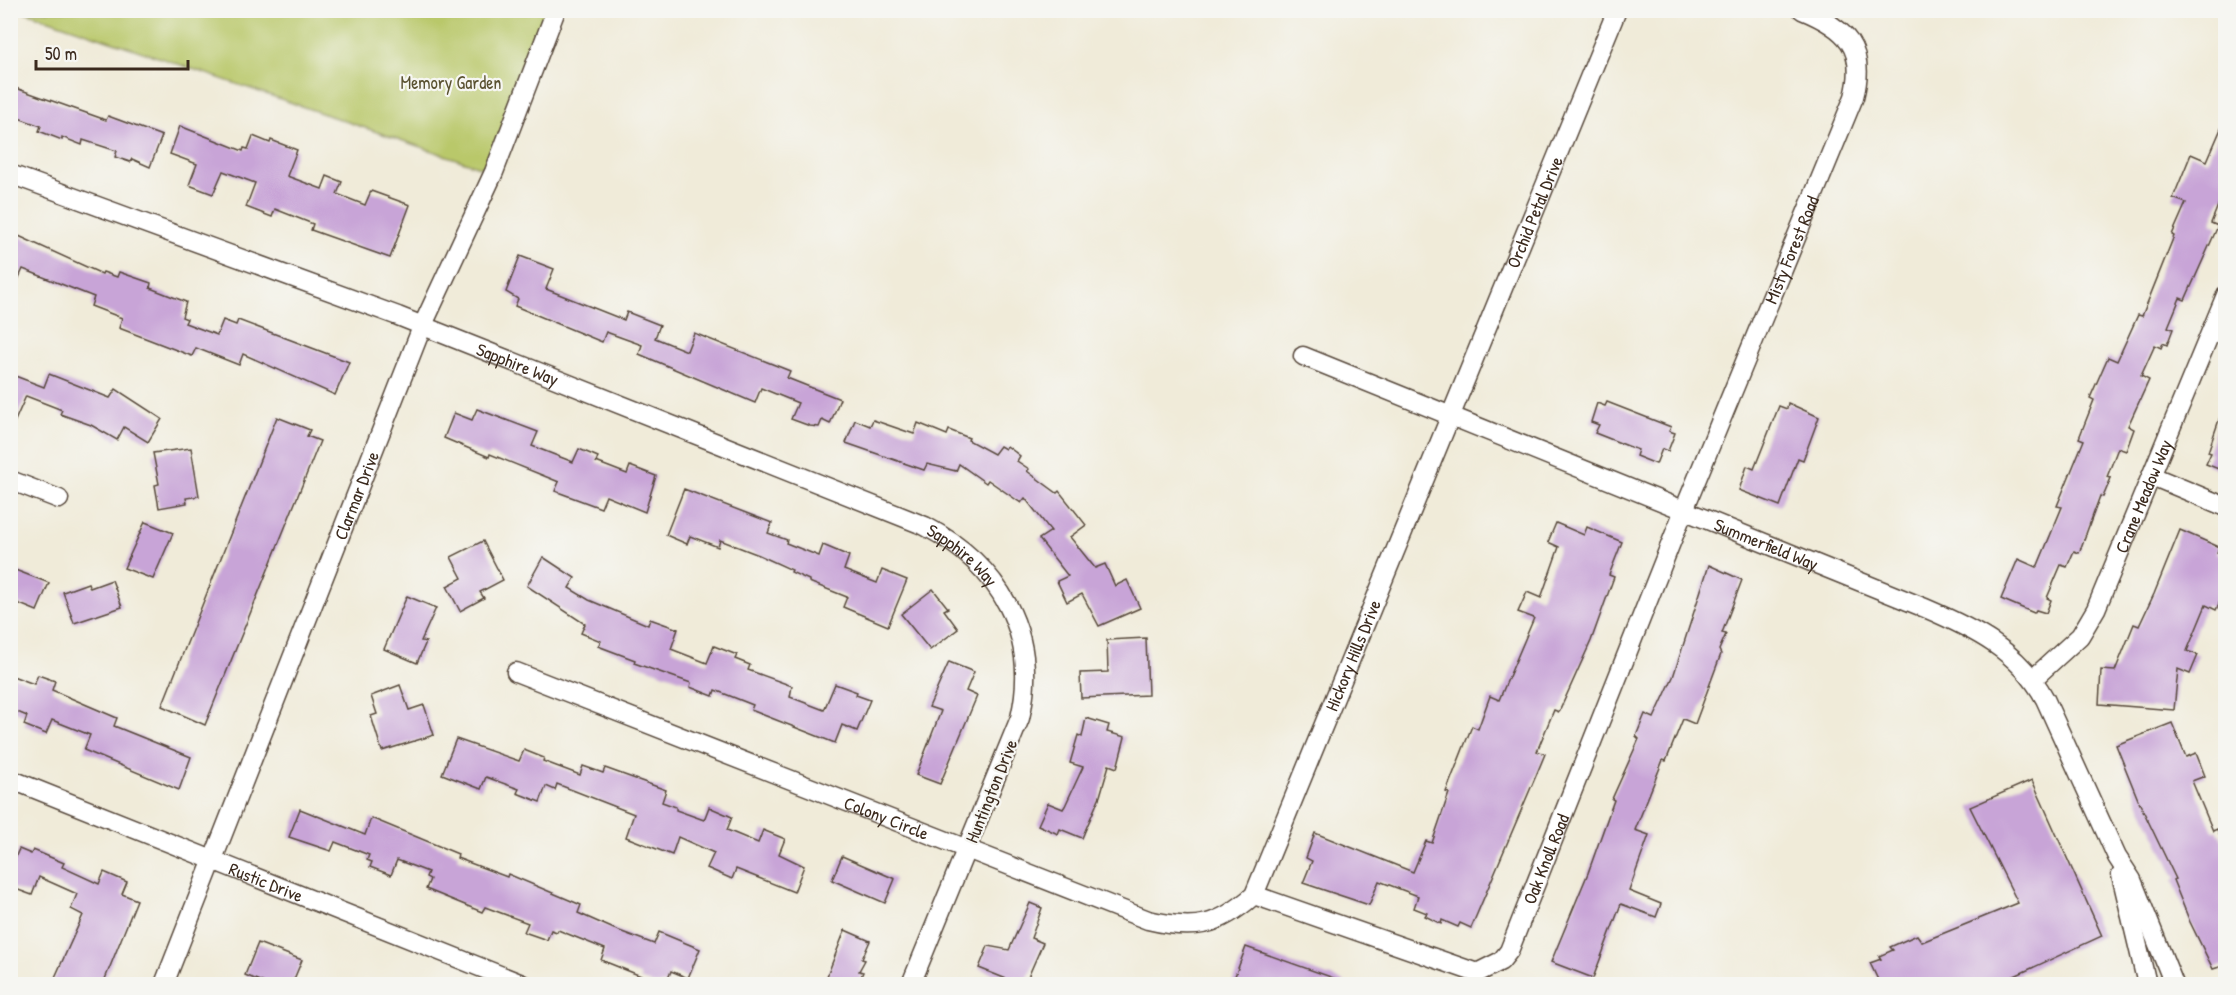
<svg xmlns="http://www.w3.org/2000/svg" width="2236" height="995" font-family="'Patrick Hand',sans-serif">
  <rect width="100%" height="100%" fill="#f6f6f2"/>
  <filter id="ink" filterUnits="userSpaceOnUse"><feTurbulence type="fractalNoise" baseFrequency=".0167" numOctaves="2"/><feDisplacementMap in="SourceGraphic" scale="12" xChannelSelector="R" yChannelSelector="G"/><feConvolveMatrix kernelMatrix="1 2 1 2 8 2 1 2 1" color-interpolation-filters="sRGB"/></filter>
  <filter id="wash" filterUnits="userSpaceOnUse"><feTurbulence type="fractalNoise" baseFrequency=".008" numOctaves="4" result="noise"/><feDisplacementMap in="SourceGraphic" scale="24" xChannelSelector="R" yChannelSelector="G"/><feGaussianBlur stdDeviation="1.35" result="paint"/><feColorMatrix in="noise" values="0 0 0 0 0 0 0 0 0 0 0 0 0 0 0 0 0 1.4 0 .05"/><feComposite in="paint" operator="in"/></filter>
  <g filter="url(#wash)">
    <rect width="100%" height="100%" fill="#f0ebd9"/>
    <polygon fill="#b9c86a" stroke="#7a7944" stroke-width="1.5" points="23,11 556,11 494,172"/>
    <g id="blocks">
      <g fill="#c8a4d7">
        <polygon points="10,86 106,120 108,116 162,136 150,167 132,159 130,162 115,157 117,151 83,140 82,145 62,137 62,140 39,131 41,126 10,115"/>
        <polygon points="2226,117 2226,198 2221,198 2211,223 2218,226 2185,300 2180,298 2168,327 2173,329 2167,345 2163,343 2161,348 2155,345 2141,376 2149,380 2128,426 2134,429 2126,451 2118,448 2107,477 2111,478 2103,497 2100,496 2079,553 2074,551 2067,567 2061,565 2047,598 2051,600 2046,613 2036,610 2034,613 2001,599 2018,559 2036,567 2038,565 2062,507 2057,506 2084,440 2079,438 2094,400 2090,398 2108,357 2117,361 2138,315 2142,316 2174,236 2172,235 2186,203 2173,198 2191,154 2207,161"/>
        <polygon points="180,126 243,151 244,148 248,149 253,136 270,143 271,140 297,150 287,176 322,189 327,176 342,182 337,194 365,205 371,191 410,205 390,258 311,230 313,224 275,209 272,217 246,207 255,183 223,171 213,194 189,185 197,164 170,154"/>
        <polygon points="10,232 102,274 103,272 117,277 119,272 151,283 150,288 186,302 182,317 187,319 185,323 217,335 223,320 236,325 238,320 349,362 335,395 243,354 239,365 196,348 192,356 119,328 122,318 91,306 94,297 23,269 10,297"/>
        <polygon points="520,256 554,269 546,289 624,320 627,312 660,325 655,338 687,351 694,333 790,371 787,378 840,399 830,424 822,420 819,427 810,426 791,419 798,403 761,388 755,403 639,354 642,345 606,332 602,342 515,306 518,299 506,292"/>
        <polygon points="10,374 44,387 49,374 110,398 116,389 162,419 148,442 124,427 117,440 91,425 60,414 62,410 26,396 10,432"/>
        <polygon points="1607,402 1671,427 1669,431 1675,433 1668,451 1662,449 1656,464 1636,456 1638,450 1595,433 1599,425 1591,422 1597,403 1605,406"/>
        <polygon points="1788,403 1819,417 1803,460 1798,458 1780,506 1739,490 1747,466 1754,469 1779,406 1787,409"/>
        <polygon points="2223,408 2226,408 2226,472 2206,464 2211,453 2208,452"/>
        <polygon points="477,409 538,432 532,446 573,462 579,449 598,457 596,462 627,474 630,466 656,476 645,512 606,496 601,508 555,491 559,482 490,454 489,457 444,438 454,413 472,420"/>
        <polygon points="277,417 310,430 307,436 320,441 205,725 162,706"/>
        <polygon points="855,420 870,426 873,420 914,434 918,423 947,435 949,430 969,438 968,440 994,454 1000,446 1005,449 1007,446 1020,456 1017,461 1029,469 1027,471 1057,493 1059,491 1086,525 1070,537 1095,568 1105,564 1115,586 1127,580 1140,608 1099,626 1082,594 1067,602 1057,581 1068,576 1039,539 1051,531 1025,498 1021,503 988,480 986,483 959,464 956,471 927,464 924,470 846,443"/>
        <polygon points="191,448 199,496 186,498 187,503 159,508 155,485 159,484 153,453"/>
        <polygon points="684,489 772,523 768,533 787,540 786,543 819,556 823,545 849,556 844,570 877,583 882,570 907,580 888,626 843,607 847,597 809,582 809,580 791,572 792,570 759,555 720,540 718,547 690,536 687,544 666,535"/>
        <polygon points="145,522 173,533 153,579 124,568"/>
        <polygon points="1556,523 1584,535 1587,527 1622,542 1609,575 1614,577 1591,641 1559,712 1554,710 1537,751 1545,754 1535,778 1471,928 1460,923 1458,927 1442,920 1441,924 1425,916 1427,913 1414,908 1418,896 1379,881 1369,905 1303,883 1312,861 1306,858 1315,833 1413,872 1426,841 1432,843 1449,793 1446,792 1472,726 1478,729 1490,696 1499,700 1534,618 1518,612 1527,592 1541,598 1559,547 1548,542"/>
        <polygon points="2180,530 2219,547 2217,553 2226,556 2226,588 2216,610 2206,605 2187,651 2198,655 2190,674 2178,669 2174,710 2099,704 2101,670 2115,671 2134,624 2139,626 2154,594"/>
        <polygon points="483,541 503,580 480,592 484,598 460,611 447,586 462,578 451,557"/>
        <polygon points="543,557 575,578 569,588 589,600 648,625 650,619 678,629 671,649 707,663 714,646 737,655 735,659 750,665 748,670 792,686 790,697 824,710 835,684 857,692 856,695 870,700 857,731 842,725 835,743 751,710 753,705 715,690 713,696 690,687 691,683 634,663 635,660 598,646 601,641 581,633 585,624 527,586"/>
        <polygon points="1709,565 1742,580 1722,633 1726,634 1719,650 1721,654 1695,724 1683,719 1666,761 1663,760 1635,830 1649,835 1629,891 1661,904 1656,917 1621,904 1593,978 1551,962 1588,873 1614,800 1612,799 1639,739 1636,736 1645,714 1654,718 1673,677"/>
        <polygon points="10,568 49,583 37,611 10,600"/>
        <polygon points="112,580 122,607 74,623 63,592 88,583 90,588"/>
        <polygon points="933,589 948,608 944,610 958,629 930,650 901,614"/>
        <polygon points="407,596 436,608 421,641 426,642 417,663 384,649"/>
        <polygon points="1146,638 1148,695 1081,698 1080,673 1108,672 1107,640"/>
        <polygon points="949,662 974,672 966,691 977,696 940,784 916,775 941,711 929,707"/>
        <polygon points="10,675 34,684 38,675 55,681 52,690 117,718 114,726 191,757 179,790 84,750 90,735 52,720 46,734 24,725 27,716 10,709"/>
        <polygon points="400,685 409,710 424,705 434,735 382,751 371,716 377,714 371,696"/>
        <polygon points="1086,718 1109,725 1107,732 1125,737 1117,768 1109,765 1100,796 1082,838 1060,829 1058,834 1038,825 1048,803 1063,809 1065,806 1083,767 1070,763 1078,735 1082,737"/>
        <polygon points="2172,723 2186,757 2196,753 2205,776 2192,781 2213,831 2217,829 2226,847 2226,965 2213,969 2190,922 2173,880 2176,879 2139,802 2116,745"/>
        <polygon points="456,739 519,761 524,750 544,758 543,761 580,775 583,766 603,773 605,768 666,790 662,802 676,807 676,810 704,820 709,807 732,817 727,830 758,843 763,830 785,839 779,854 804,866 794,892 736,869 732,879 707,868 714,853 678,837 672,855 626,837 634,814 557,784 555,790 546,786 540,802 517,793 519,789 486,777 481,789 442,774"/>
        <polygon points="2032,780 2102,936 1997,984 1880,984 1870,963 1881,959 1879,956 1893,950 1890,947 1917,935 1922,942 2018,903 1970,807"/>
        <polygon points="300,809 365,835 371,818 458,854 457,858 507,877 508,874 581,905 578,913 614,929 654,944 659,932 700,949 688,978 671,971 666,984 653,984 640,979 641,976 601,960 605,949 558,930 557,932 551,930 547,940 524,932 528,923 485,907 482,912 426,889 430,879 426,877 428,872 397,860 391,875 370,867 372,862 367,860 369,855 335,842 331,851 289,837"/>
        <polygon points="19,849 31,854 33,850 45,855 64,863 62,867 99,884 104,872 127,882 122,894 137,900 103,984 52,984 83,915 71,909 77,894 39,877 32,895 10,887 10,869"/>
        <polygon points="842,856 895,879 885,903 832,880"/>
        <polygon points="1030,903 1042,908 1031,938 1043,943 1025,984 1019,984 979,968 988,946 1009,950"/>
        <polygon points="845,930 870,941 862,959 865,960 859,971 863,972 858,984 824,984"/>
        <polygon points="258,943 302,960 292,984 267,984 245,975"/>
        <polygon points="1246,947 1345,982 1345,984 1232,984"/>
      </g>
    </g>
  </g>
  <g filter="url(#ink)">
    <use href="#blocks" fill-opacity="0" stroke="#56473a" stroke-width="1.5"/>
    <g fill="none" stroke-linecap="round" stroke-linejoin="round">
      <g stroke="#56473a" stroke-width="21">
        <g id="street">
          <path id="s1" d="M10,174L398,316L925,526C999,565 1040,634 1020,718L911,984"/>
          <path id="s2" d="M1303,356L1925,608C1974,629 2019,651 2045,699L2117,857L2132,880L2174,984"/>
          <polyline points="2152,476 2226,507"/>
          <polyline points="10,480 59,499"/>
          <path id="s3" d="M516,672L1148,920C1194,931 1218,927 1254,895L1617,10"/>
          <path id="s4" d="M2034,678L2080,636L2096,609L2226,295"/>
          <path id="s5" d="M10,779L522,984"/>
          <polyline points="2121,875 2147,984"/>
          <path id="s6" d="M1254,895L1477,973L1501,961L1509,951L1684,510L1854,97C1867,48 1846,28 1802,10"/>
          <path id="s7" d="M164,984L422,327L494,172L556,10"/>
        </g>
      </g>
      <use href="#street" stroke="#fff" stroke-width="18"/>
    </g>
  </g>
  <g text-anchor="middle" dominant-baseline="central" stroke-width="4.5" stroke-linejoin="round" paint-order="stroke">
    <g font-size="18" fill="#5a5231" stroke="#f6f6f2">
      <text x="451" y="82">Memory Garden</text>
    </g>
    <g font-size="18" fill="#3b2a1e" stroke="#f6f6f2">
      <text stroke="none"><textPath href="#s3" startOffset="1532">Orchid Petal Drive</textPath></text>
      <text stroke="none"><textPath href="#s6" startOffset="1032">Misty Forest Road</textPath></text>
      <text stroke="none"><textPath href="#s1" startOffset="542">Sapphire Way</textPath></text>
      <text stroke="none"><textPath href="#s7" startOffset="525">Clarmar Drive</textPath></text>
      <text stroke="none"><textPath href="#s4" startOffset="216">Crane Meadow Way</textPath></text>
      <text stroke="none"><textPath href="#s2" startOffset="500">Summerfield Way</textPath></text>
      <text stroke="none"><textPath href="#s1" startOffset="1028">Sapphire Way</textPath></text>
      <text stroke="none"><textPath href="#s3" startOffset="1053">Hickory Hills Drive</textPath></text>
      <text transform="translate(991 791) rotate(-68)">Huntington Drive</text>
      <text stroke="none"><textPath href="#s3" startOffset="398">Colony Circle</textPath></text>
      <text stroke="none"><textPath href="#s6" startOffset="375">Oak Knoll Road</textPath></text>
      <text stroke="none"><textPath href="#s5" startOffset="276">Rustic Drive</textPath></text>
    </g>
  </g>
  <rect width="2236" height="995" fill="none" stroke="#f6f6f2" stroke-width="36"/>
  <path d="M36 60v9h152v-9" fill="none" stroke="#3b2a1e" stroke-width="3"/>
  <text x="45" y="60" font-size="18" fill="#3b2a1e" stroke="#f6f6f2" stroke-width="4.5" paint-order="stroke">50 m</text>
</svg>
